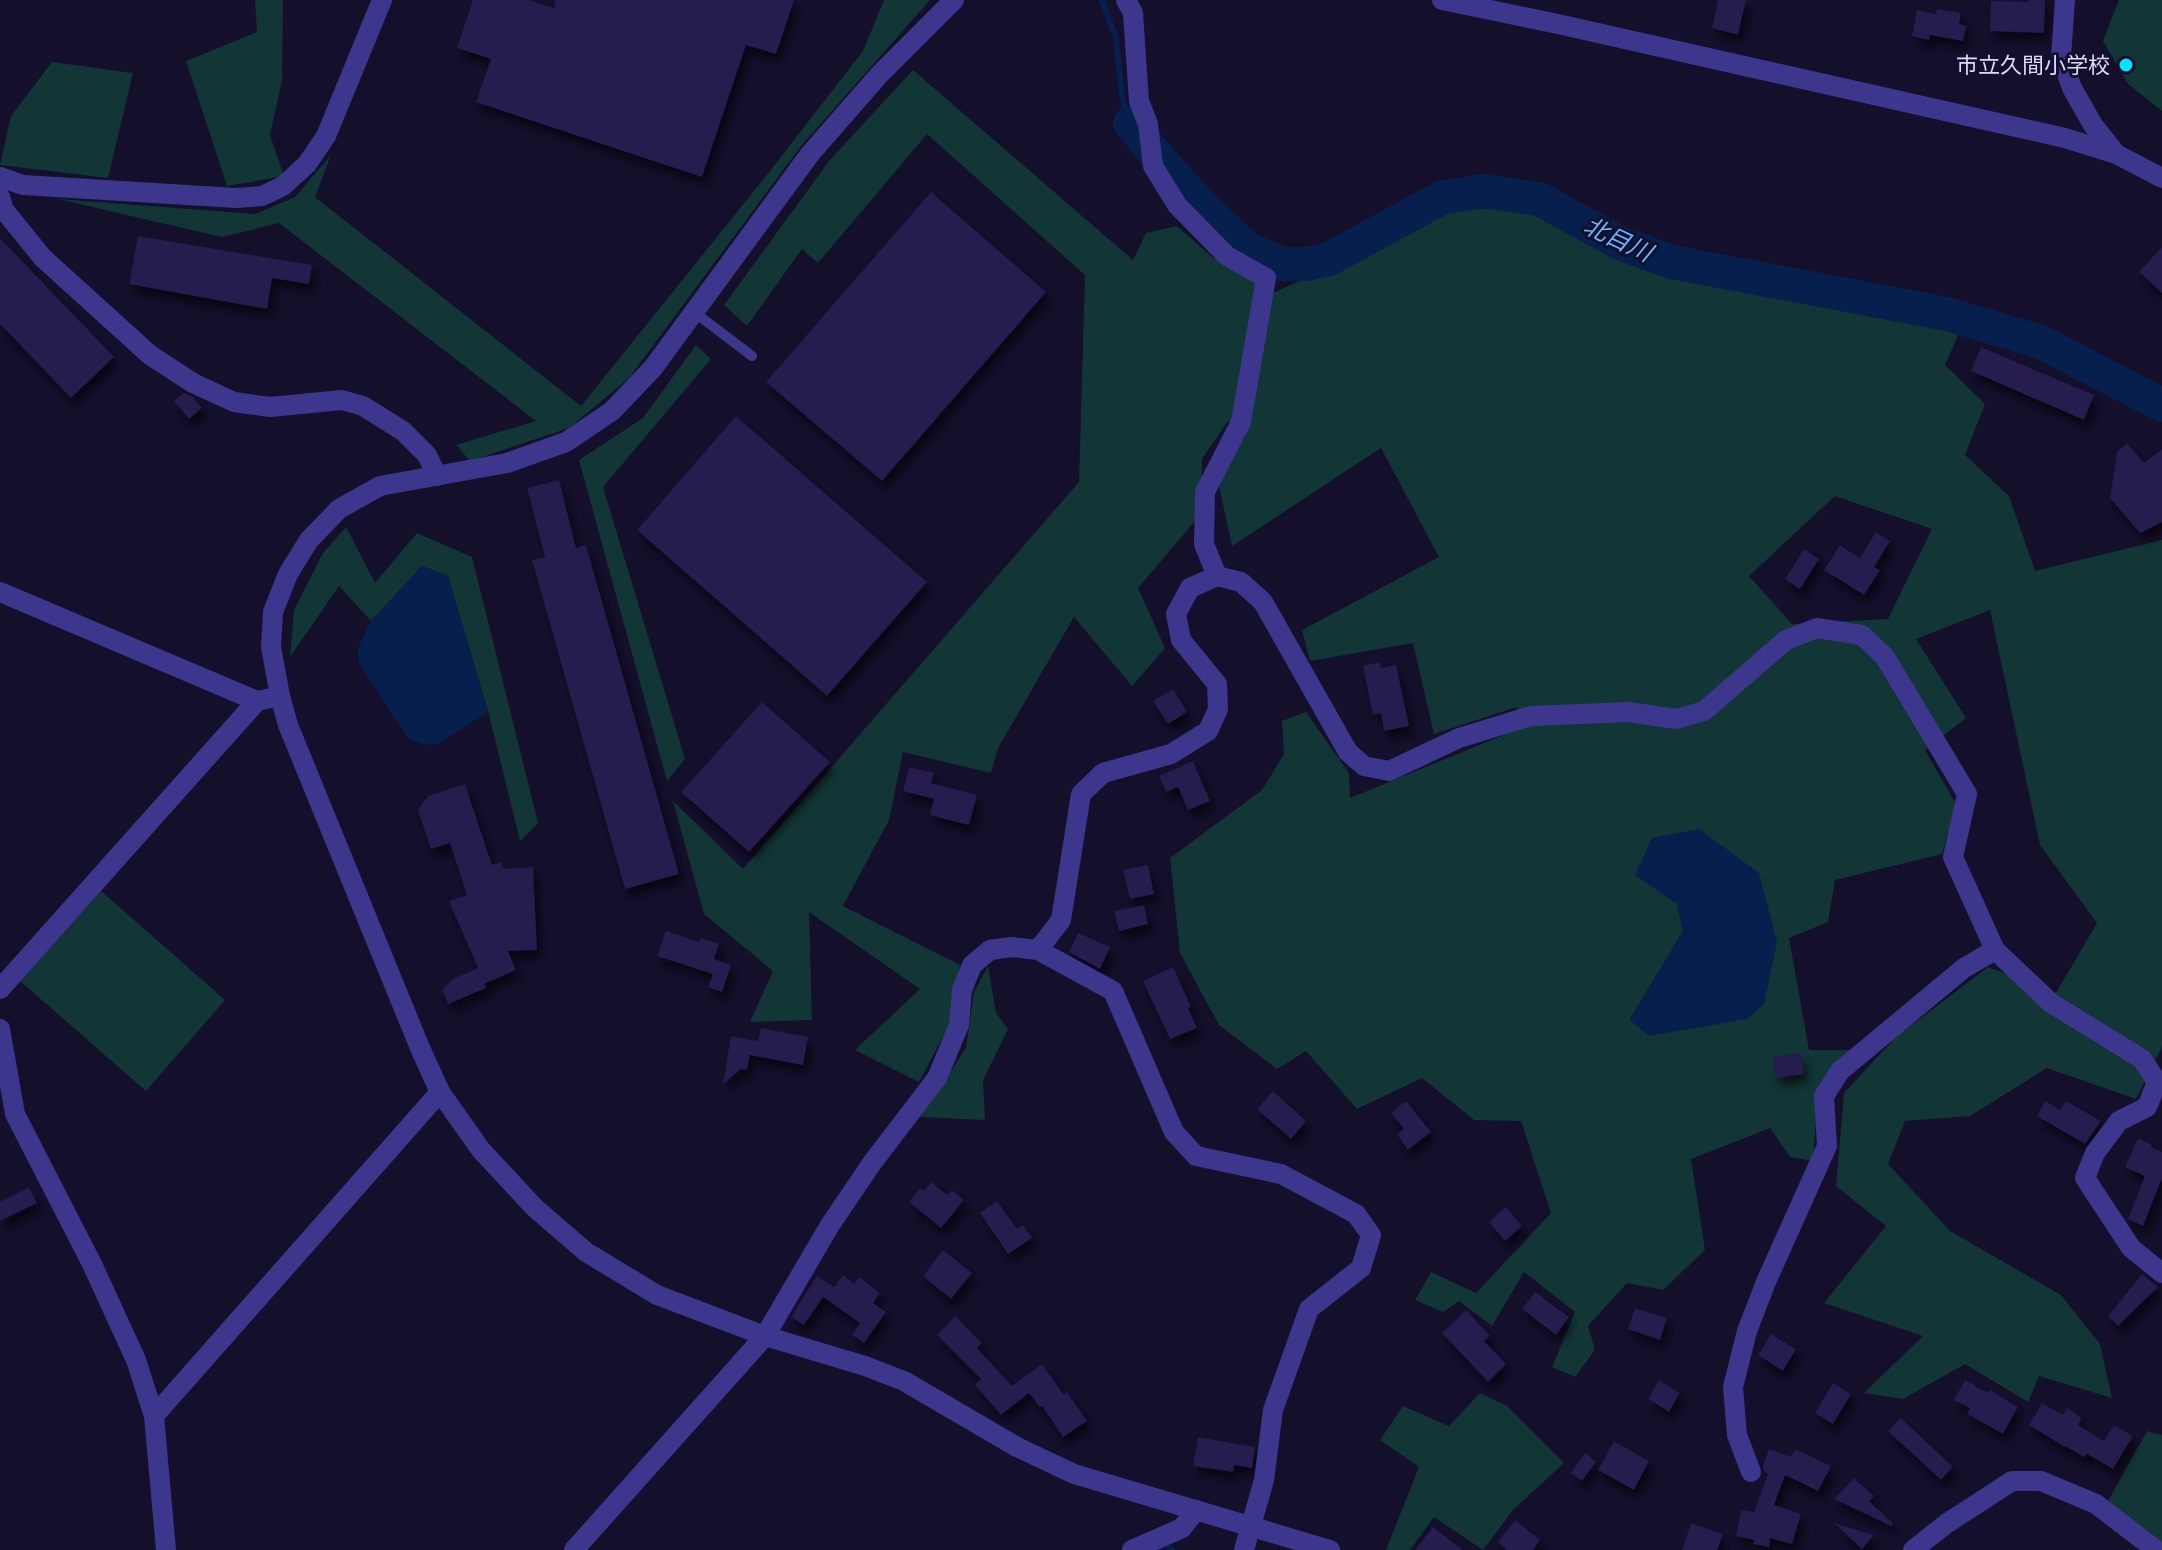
<svg xmlns="http://www.w3.org/2000/svg" width="2162" height="1550" font-family="Arial,'Noto Sans JP',sans-serif">
  <defs>
    <filter id="shadow"><feDropShadow dx="4.5" dy="8" stdDeviation="4" flood-color="#0009"/></filter>
  </defs>
  <rect width="100%" height="100%" fill="#140f2b"/>
  <g fill="#113635" fill-rule="evenodd">
    <polygon points="255,0 283,0 282,80 270,135 284,176 227,186 186,61 257,32"/>
    <polygon points="884,0 930,0 801,146 629,378 569,428 470,461 456,445 536,421 279,223 222,237 58,199 255,214 295,197 331,155 315,197 581,406 770,171 863,51"/>
    <polygon points="2119,0 2162,0 2162,111 2128,84 2103,41"/>
    <polygon points="52,62 133,73 108,178 0,165 11,116"/>
    <path d="M913,70L1133,260L1146,233L1177,226L1211,256L1275,292L1458,209L1528,208L1621,252L1677,268L1963,324L1945,365L1985,404L1965,455L2009,496L2035,571L2162,540V1047L2136,1099L2047,1068L1970,1116L1905,1121L1888,1164L1950,1231L2061,1295L2100,1344L2112,1398L2039,1376L2028,1402L1965,1364L1903,1399L1864,1393L1923,1336L1824,1303L1886,1226L1836,1186L1844,1093L1896,1037L1988,967L2056,993L2097,923L2040,845L1990,610L1916,639L1966,718L1925,750L1956,804L1942,854L1835,880L1828,922L1789,938L1809,1050H1852L1818,1091L1813,1161L1790,1157L1770,1128L1691,1159L1705,1250L1663,1290L1627,1283L1588,1326L1595,1350L1575,1377L1552,1367L1575,1312L1524,1272L1492,1326L1459,1301L1443,1312L1415,1300L1431,1272L1476,1293L1551,1213L1521,1121L1474,1120L1422,1078L1357,1109L1306,1051L1277,1069L1219,1025L1180,953L1170,858L1262,790L1284,754L1282,721L1306,712L1349,773L1350,798L1521,728L1517,707L1434,734L1413,643L1310,661L1302,630L1439,557L1381,448L1232,546L1219,486L1246,434L1228,421L1202,459L1201,514L1138,588L1165,648L1132,686L1074,617L998,748L991,773L903,752L889,820L843,906L960,965L950,1024L919,1082L855,1050L920,989L809,912L812,1020L750,1022L773,971L704,914L673,801L743,869L1079,482L1085,275L927,134L818,263L802,249L747,326L724,305L829,161ZM1835,496L1932,529L1888,619L1792,624L1749,576ZM1677,904L1747,1019H1630L1683,931Z"/>
    <polygon points="696,345 711,359 603,487 685,759 667,781 579,460 643,418"/>
    <polygon points="346,527 375,583 417,533 472,557 538,823 520,841 488,711 448,576 422,566 371,621 339,586 290,657 294,610 323,553"/>
    <polygon points="101,891 225,1000 146,1091 20,981"/>
    <polygon points="988,966 996,1013 1008,1029 983,1080 985,1120 920,1117 966,1048 974,992"/>
    <polygon points="1480,1393 1507,1406 1564,1463 1513,1510 1483,1550 1434,1517 1410,1550 1386,1550 1419,1467 1380,1440 1403,1406 1449,1426"/>
    <polygon points="2147,1431 2162,1435 2162,1543 2108,1501"/>
  </g>
  <g fill="#071f4c">
    <polygon points="422,566 448,576 488,712 438,744 424,745 407,737 359,663 358,648 371,621"/>
    <polygon points="1699,829 1759,873 1777,942 1764,1004 1747,1019 1649,1036 1630,1020 1683,931 1677,904 1635,875 1652,838"/>
  </g>
  <g fill="none" stroke-linecap="round" stroke-linejoin="round">
    <g stroke="#071f4c" stroke-width="6">
      <polyline points="1102,0 1116,38 1122,97 1130,123"/>
      <polyline points="1161,1547 1167,1544 1172,1550"/>
    </g>
    <polyline stroke="#071f4c" stroke-width="34" points="1130,123 1168,169 1210,214 1248,249 1282,264 1307,264 1329,259 1441,198 1483,191 1539,199 1622,244 1672,262 1947,314 2041,342 2162,405"/>
  </g>
  <g fill="#251a4e" filter="url(#shadow)">
    <polygon points="473,0 529,0 554,8 555,0 794,0 776,54 746,45 702,177 476,102 491,59 457,48"/>
    <polygon points="1718,0 1746,0 1738,35 1712,28"/>
    <polygon points="2029,0 2045,0 2044,33 1990,31 1991,1 2029,2"/>
    <polygon points="1937,9 1961,13 1959,24 1966,26 1963,41 1930,35 1929,40 1912,36 1917,10 1936,14"/>
    <polygon points="931,192 1046,292 882,481 766,382"/>
    <polygon points="138,236 312,265 309,284 272,278 267,309 129,284"/>
    <polygon points="0,238 114,357 71,398 0,324"/>
    <polygon points="2162,247 2162,293 2139,272"/>
    <polygon points="1981,347 2094,395 2084,420 1971,371"/>
    <polygon points="184,393 193,397 202,408 189,419 174,401"/>
    <polygon points="736,416 927,582 827,696 637,530"/>
    <polygon points="2127,443 2144,463 2162,449 2162,522 2140,533 2110,498 2117,452"/>
    <polygon points="559,480 576,548 586,545 679,874 625,889 532,560 545,557 527,488"/>
    <polygon points="1876,532 1890,541 1874,567 1880,570 1864,595 1824,570 1840,545 1860,558"/>
    <polygon points="1804,549 1819,559 1800,589 1785,579"/>
    <polygon points="1380,662 1381,668 1396,665 1409,726 1384,731 1381,713 1373,715 1363,666"/>
    <polygon points="1173,689 1187,712 1168,724 1153,701"/>
    <polygon points="762,702 830,762 749,852 681,792"/>
    <polygon points="1193,761 1210,801 1188,810 1178,787 1166,792 1159,776"/>
    <polygon points="909,767 934,773 931,783 977,795 969,825 930,815 934,799 903,791"/>
    <polygon points="465,784 492,865 501,862 504,869 533,867 537,950 508,951 516,970 484,984 486,988 448,1004 442,990 453,979 478,968 449,901 467,895 450,843 431,849 418,810 428,796"/>
    <polygon points="1148,865 1154,894 1130,899 1123,870"/>
    <polygon points="1144,905 1148,924 1119,931 1114,911"/>
    <polygon points="666,931 699,942 701,938 719,944 714,959 731,965 722,992 708,987 713,974 657,956"/>
    <polygon points="1078,933 1110,947 1100,969 1069,952"/>
    <polygon points="1173,967 1191,1007 1188,1008 1197,1028 1170,1039 1143,981"/>
    <polygon points="761,1028 808,1037 803,1065 750,1055 747,1070 741,1069 723,1084 731,1036 758,1041"/>
    <polygon points="1801,1053 1804,1074 1776,1078 1773,1057"/>
    <polygon points="1273,1091 1306,1121 1291,1139 1257,1109"/>
    <polygon points="1406,1101 1431,1132 1408,1150 1397,1134 1404,1129 1391,1113"/>
    <polygon points="2045,1101 2060,1110 2066,1101 2101,1121 2085,1144 2037,1116"/>
    <polygon points="2138,1138 2152,1145 2151,1147 2162,1152 2162,1178 2143,1226 2128,1219 2145,1176 2125,1167"/>
    <polygon points="931,1182 947,1195 952,1190 964,1200 941,1228 909,1202 920,1188 923,1191"/>
    <polygon points="29,1187 37,1203 0,1221 0,1202"/>
    <polygon points="997,1201 1017,1229 1023,1225 1032,1238 1008,1254 980,1213"/>
    <polygon points="1506,1207 1522,1226 1505,1241 1489,1222"/>
    <polygon points="943,1250 972,1273 951,1299 923,1276"/>
    <polygon points="2142,1274 2158,1287 2118,1326 2108,1316"/>
    <polygon points="843,1275 854,1284 859,1277 880,1293 873,1303 886,1312 864,1343 852,1335 860,1323 823,1297 804,1325 791,1317 817,1276 834,1287"/>
    <polygon points="1535,1292 1569,1317 1556,1335 1522,1309"/>
    <polygon points="1635,1308 1667,1318 1660,1340 1628,1329"/>
    <polygon points="1466,1310 1490,1336 1484,1341 1506,1364 1488,1382 1442,1333"/>
    <polygon points="955,1316 982,1343 977,1348 1012,1386 1042,1364 1064,1395 1067,1392 1087,1421 1063,1437 1042,1406 1040,1407 1029,1393 1001,1415 975,1385 981,1379 937,1335"/>
    <polygon points="1771,1334 1796,1349 1783,1371 1758,1355"/>
    <polygon points="1659,1380 1680,1393 1669,1412 1648,1399"/>
    <polygon points="1965,1380 1988,1393 1990,1390 2018,1407 2003,1434 1967,1414 1970,1408 1954,1400"/>
    <polygon points="1833,1383 1851,1394 1833,1424 1815,1413"/>
    <polygon points="2042,1403 2063,1415 2067,1408 2082,1418 2078,1425 2104,1441 2114,1425 2133,1436 2113,1469 2087,1454 2084,1457 2065,1446 2065,1447 2029,1425"/>
    <polygon points="1901,1418 1953,1467 1941,1480 1888,1431"/>
    <polygon points="1198,1437 1255,1447 1252,1468 1234,1465 1233,1472 1193,1466"/>
    <polygon points="1614,1441 1649,1461 1634,1490 1598,1470"/>
    <polygon points="1769,1449 1791,1457 1795,1449 1831,1466 1818,1491 1785,1475 1774,1505 1801,1514 1792,1544 1770,1538 1769,1547 1753,1544 1754,1540 1736,1536 1741,1510 1754,1512 1768,1474 1764,1472 1763,1466"/>
    <polygon points="1585,1453 1596,1462 1582,1481 1571,1473"/>
    <polygon points="1854,1478 1874,1496 1869,1501 1893,1523 1891,1526 1834,1499"/>
    <polygon points="1515,1520 1540,1540 1533,1550 1507,1550 1498,1542"/>
    <polygon points="1691,1523 1723,1534 1717,1550 1682,1550"/>
    <polygon points="1834,1523 1874,1535 1862,1549"/>
    <polygon points="1433,1527 1463,1550 1415,1550"/>
  </g>
  <g fill="none" stroke-linecap="round" stroke-linejoin="round">
    <polyline stroke="#3c378d" stroke-width="10" points="694,312 752,356"/>
    <g stroke="#3c378d" stroke-width="20">
      <polyline points="1126,0 1133,13 1139,101 1148,124 1153,166 1177,205 1227,256 1266,278 1241,422 1205,492 1204,544 1217,576"/>
      <polyline points="2065,0 2061,57 2072,88 2093,125 2116,154"/>
      <polyline points="0,177 23,185 236,198 262,196 283,186 307,164 326,136 382,0"/>
      <polyline points="0,197 4,210 43,258 150,355 193,383 234,402 270,407 342,400 363,406 403,431 427,455 437,476"/>
      <polyline points="0,592 257,701"/>
      <polyline points="1038,950 1061,920 1081,794 1103,773 1171,754 1208,731 1218,709 1217,684 1181,640 1176,614 1190,588 1217,576 1241,582 1263,602 1348,752 1364,766 1389,771 1459,738 1531,716 1628,712 1676,719 1704,711 1786,640 1817,628 1862,635 1885,657 1967,794 1953,857 1995,950 2051,1003 2142,1059 2157,1082 2147,1107 2119,1121 2095,1153 2085,1178 2131,1248 2162,1273"/>
      <polyline points="0,989 257,701 280,696"/>
      <polyline points="0,1029 15,1114 92,1264 136,1360 154,1416 166,1550"/>
      <polyline points="154,1416 440,1092"/>
      <polyline points="1751,1472 1737,1435 1733,1387 1747,1331 1766,1282 1827,1146 1824,1096 1840,1071 1964,968 1995,950"/>
      <polyline points="574,1550 765,1336 830,1225 872,1163 937,1078 959,1025 962,990 972,965 990,950 1011,947 1038,950 1113,991 1174,1132 1196,1156 1281,1174 1356,1214 1371,1235 1361,1268 1309,1309 1273,1410 1264,1480 1244,1550"/>
      <polyline points="1132,1550 1182,1528 1196,1510"/>
      <polyline points="1913,1550 1946,1524 2012,1481 2041,1481 2096,1504 2156,1550"/>
    </g>
    <g stroke="#3c378d" stroke-width="20">
      <polyline points="954,0 879,75 810,154 653,368 612,411 566,442 507,463 380,486 339,509 309,540 288,574 273,612 271,647 280,696 288,725 420,1048 440,1092 481,1150 535,1208 586,1252 657,1295 765,1336 865,1366 904,1381 1017,1447 1074,1474 1330,1550"/>
      <polyline points="1442,0 1558,24 2065,138 2116,154 2162,178"/>
    </g>
  </g>
  <circle fill="#05e2ff" stroke="#140f2b" stroke-width="3" cx="2126" cy="65" r="8"/>
  <g text-anchor="middle" dominant-baseline="central" stroke-width="6" stroke-linejoin="round" paint-order="stroke">
    <g font-size="22" fill="#ded9ff" stroke="#140f2b" text-anchor="end">
      <text x="2110" y="65">市立久間小学校</text>
    </g>
    <g font-size="24" font-style="italic" fill="#67b6ff" stroke="#140f2b">
      <text transform="translate(1618 239) rotate(25)">北目川</text>
    </g>
  </g>
</svg>
